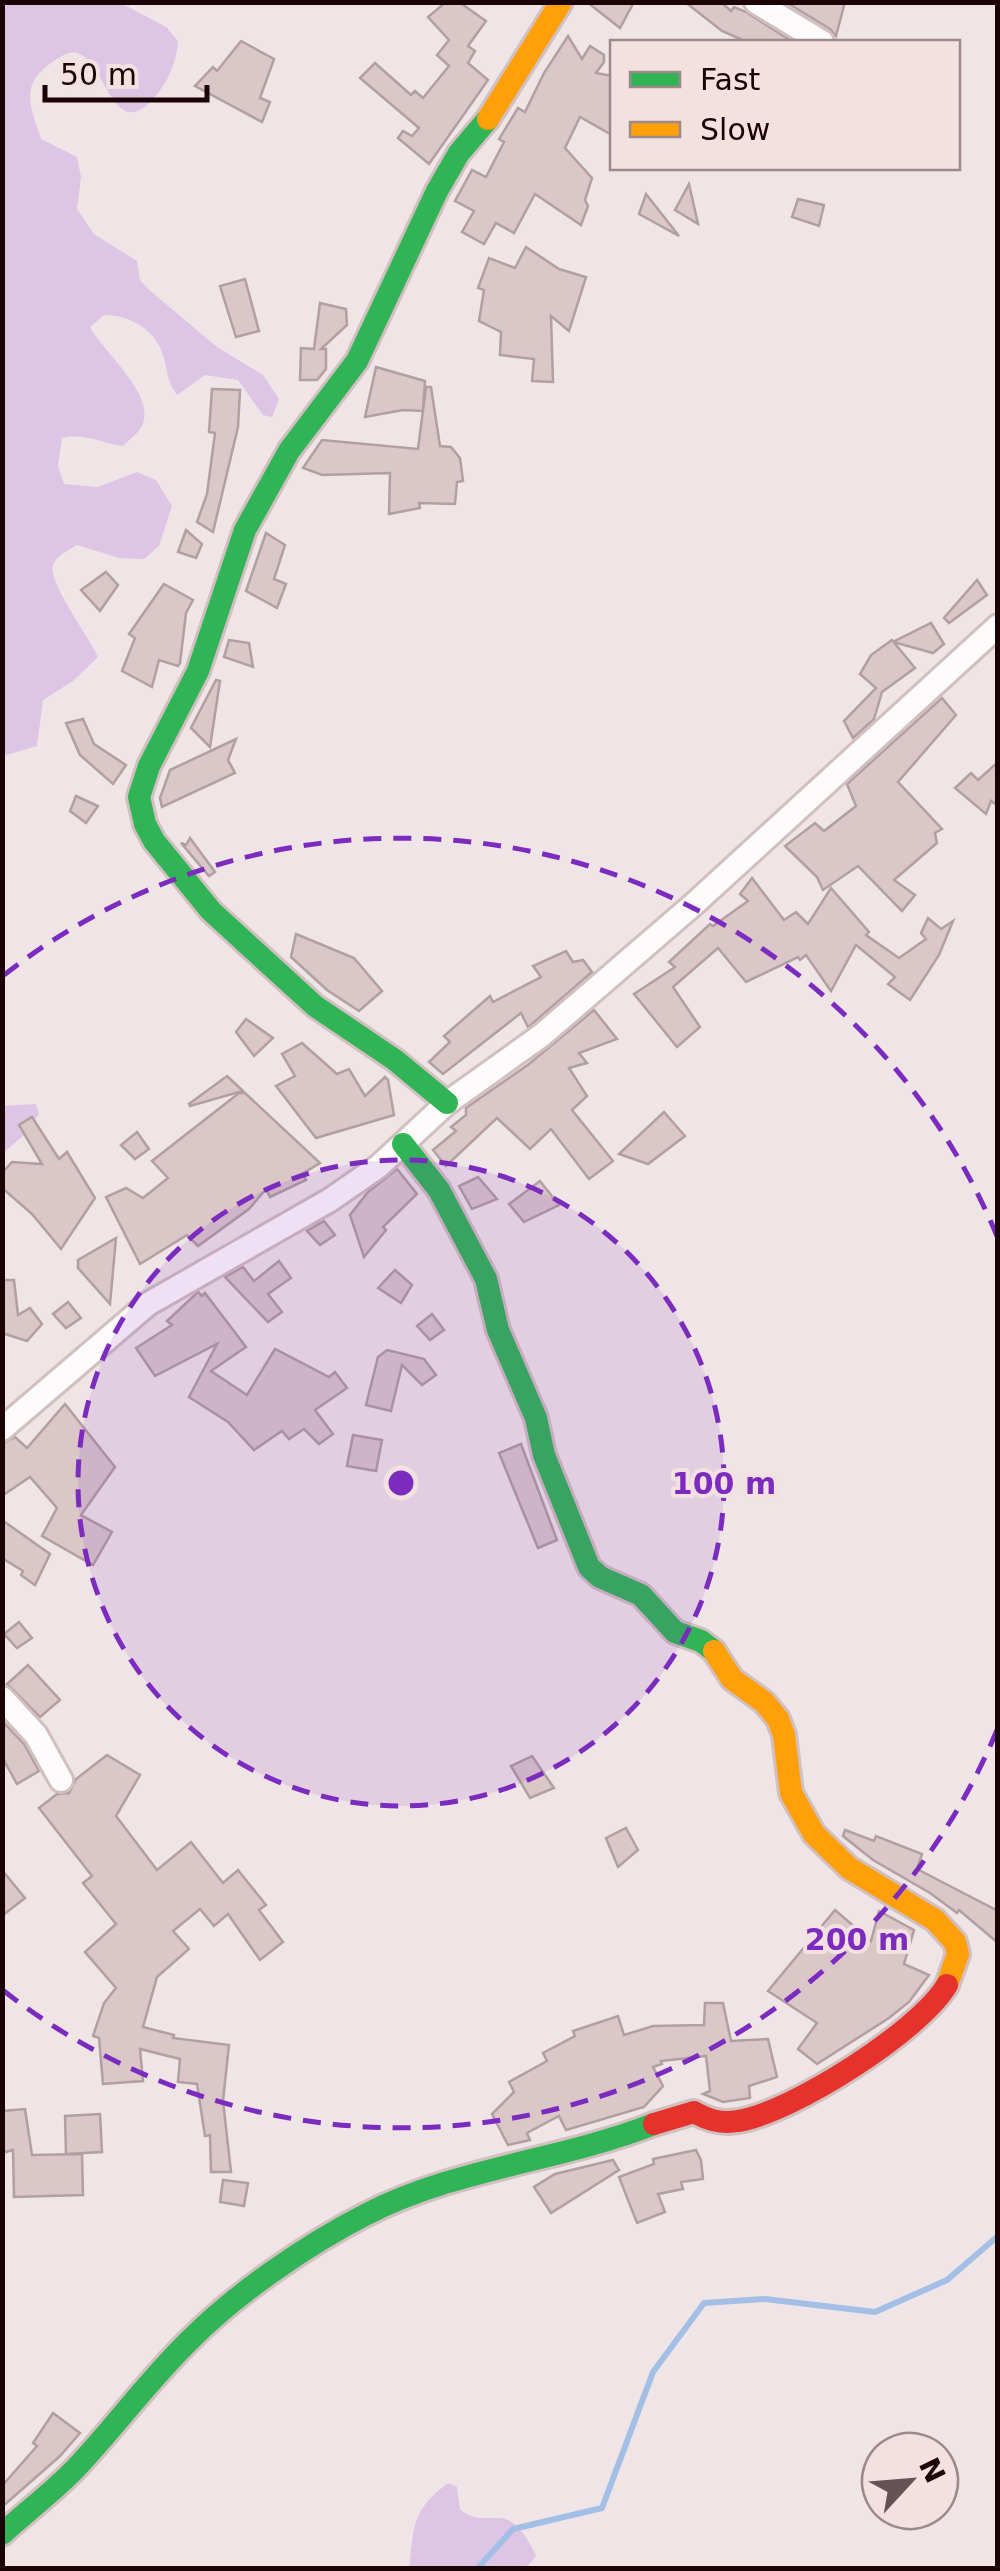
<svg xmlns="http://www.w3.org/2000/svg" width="1000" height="2571" font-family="'DejaVu Sans',sans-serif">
  <rect width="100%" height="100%" fill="#efe5e6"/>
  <g fill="#dec5e5">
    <path d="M3,2L121,3L166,27L178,41C177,61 168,82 154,98C113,144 107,65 79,54C71,50 64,55 57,59C19,83 29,102 41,139L77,157L81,177L77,209L94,234L137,261L140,280L147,288L217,347L263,375L279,399L272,417L263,415L238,380L205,375L177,395C167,381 168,373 164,358C157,330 130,315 104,315L90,327C103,353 161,398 140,429C136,435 129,440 123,446C99,443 86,433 62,438L58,466L64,484L98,487L137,472L156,480L172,506L159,546L144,559L119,558L77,545C69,550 56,556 53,565C47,581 90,639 98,657L73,681L43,700L37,746L3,756Z"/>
    <polygon points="36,1104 39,1114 24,1135 3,1153 3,1106"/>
    <path d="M448,2483L457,2487L460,2509C489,2534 507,2492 536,2556L526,2568H409C414,2525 412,2510 448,2483Z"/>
  </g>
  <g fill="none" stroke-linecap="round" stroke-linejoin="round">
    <polyline stroke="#a3bfe5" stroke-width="6" points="478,2568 513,2529 602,2508 653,2372 704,2303 765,2299 875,2312 947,2280 998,2236"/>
  </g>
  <g fill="#dbc6c8" stroke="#b19fa1" stroke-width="2.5">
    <polygon points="446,2 459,2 486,21 468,46 475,51 468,63 488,80 429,164 398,138 403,131 412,136 419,128 360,78 375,63 411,95 415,91 423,98 449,66 437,55 449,40 428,17"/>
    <polygon points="587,2 634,2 620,28"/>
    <polygon points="685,2 721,2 731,11 734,7 746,12 788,39 785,42 747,42 722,31"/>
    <polygon points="786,2 845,2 836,36 830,29"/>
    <polygon points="568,36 582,59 590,46 604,55 604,62 596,73 612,76 612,135 580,117 565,148 592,178 585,200 588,206 581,225 535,194 514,233 496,223 484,244 462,232 474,211 455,201 472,170 486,177 504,142 499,139 518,108 525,112 544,73"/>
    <polygon points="241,41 274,59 260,98 270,102 262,122 195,86 213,67 217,71"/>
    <polygon points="689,184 698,224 675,210"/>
    <polygon points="646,194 679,236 639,214"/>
    <polygon points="798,199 824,205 819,226 792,217"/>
    <polygon points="526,247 559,269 586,277 569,331 551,316 553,382 532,381 534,359 500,355 501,332 479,321 484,290 478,288 489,258 515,268"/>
    <polygon points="245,279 259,331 236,337 220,286"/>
    <polygon points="320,303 346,309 347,325 321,349 326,349 326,369 317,380 300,380 301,348 314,349"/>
    <polygon points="376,367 425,381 423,411 403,410 365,417"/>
    <polygon points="426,387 431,387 440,446 451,447 460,458 463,481 457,482 455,504 419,503 420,508 389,514 390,473 322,475 303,468 322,440 418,449"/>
    <polygon points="212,389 240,390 238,427 213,532 197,522 207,494 215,433 209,432"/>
    <polygon points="186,530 202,544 196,558 178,552"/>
    <polygon points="266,533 285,545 274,579 286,584 277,608 246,591"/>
    <polygon points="106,572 118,585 100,611 81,590"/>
    <polygon points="977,580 987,595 949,623 944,618"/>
    <polygon points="164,584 193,600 186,613 180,663 178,666 159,660 152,687 122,671 135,638 129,634"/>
    <polygon points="931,623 944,644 933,653 893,642"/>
    <polygon points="229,640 249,643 253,667 224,657"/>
    <polygon points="892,640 915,668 882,692 874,719 853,738 844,721 876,688 860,674 871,655"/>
    <polygon points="216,680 220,681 210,747 191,728"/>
    <polygon points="942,698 956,715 898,782 942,829 935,833 937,843 894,880 915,895 902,911 858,866 823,890 817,877 785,846 815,823 824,831 856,806 847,784"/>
    <polygon points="83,719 94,744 126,765 113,784 80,755 66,723"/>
    <polygon points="236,739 228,760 235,773 162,807 160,798 170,770"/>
    <polygon points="998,762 998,806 991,801 986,814 955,788 971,773 978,780"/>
    <polygon points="76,796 98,806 86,823 70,811"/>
    <polygon points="190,838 215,872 209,876 181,843 186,845"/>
    <polygon points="752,878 784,920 796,912 808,924 831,888 869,932 866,935 899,958 926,939 921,933 928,918 941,929 953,921 939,955 910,1000 888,984 895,977 856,945 831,991 806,955 800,960 798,957 746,982 718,948 673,987 700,1027 677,1047 634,994 675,967 669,962 710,924 713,926 748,901 740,894"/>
    <polygon points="296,934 354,958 382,991 359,1011 327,990 291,957"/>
    <polygon points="566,951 573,962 583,960 592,972 533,1023 528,1027 521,1013 443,1074 429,1062 450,1042 444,1036 490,996 493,1002 541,977 533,966"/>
    <polygon points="594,1010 617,1039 579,1053 587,1063 569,1068 587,1096 572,1110 613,1161 589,1179 551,1129 530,1149 497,1118 446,1166 433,1150 456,1131 451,1127 466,1115 466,1108 529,1064"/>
    <polygon points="246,1019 273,1038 254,1056 236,1032"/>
    <polygon points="302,1043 337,1074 349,1069 365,1096 385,1077 388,1080 394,1115 316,1138 276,1086 295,1076 282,1054"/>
    <polygon points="227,1076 243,1091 190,1106 189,1104"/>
    <polygon points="239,1093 245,1093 320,1163 302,1174 306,1180 270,1197 266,1189 249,1209 198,1246 187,1235 140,1264 106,1197 126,1188 143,1198 168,1178 152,1161"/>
    <polygon points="664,1112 685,1136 648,1164 619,1154"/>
    <polygon points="32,1117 59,1159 67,1152 95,1198 61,1249 32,1214 2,1188 2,1173 12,1162 42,1164 19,1125"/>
    <polygon points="137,1132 149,1149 135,1159 121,1145"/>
    <polygon points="397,1169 417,1194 383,1227 386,1230 364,1257 350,1215 368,1192"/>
    <polygon points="478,1177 497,1199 472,1209 459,1186"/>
    <polygon points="540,1181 559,1205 524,1222 509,1204"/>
    <polygon points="324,1221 335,1235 320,1245 307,1231"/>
    <polygon points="116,1238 110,1304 78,1268 78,1260"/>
    <polygon points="279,1261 291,1278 268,1294 282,1312 268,1322 225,1277 243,1267 254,1281"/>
    <polygon points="395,1270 412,1285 401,1303 378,1288"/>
    <polygon points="2,1280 14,1280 18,1315 30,1308 42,1324 27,1341 2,1333"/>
    <polygon points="198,1292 202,1296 205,1293 246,1347 211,1371 247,1395 275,1349 329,1377 335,1372 347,1388 315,1410 333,1434 319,1444 304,1429 289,1439 282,1431 254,1450 228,1422 189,1397 217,1344 155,1376 136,1348 172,1325 167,1321"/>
    <polygon points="68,1302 81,1318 66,1328 53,1314"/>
    <polygon points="432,1314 444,1330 430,1340 417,1326"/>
    <polygon points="387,1350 424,1359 436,1375 422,1385 402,1365 391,1411 366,1405 378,1357"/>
    <polygon points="65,1404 115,1467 81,1515 112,1532 93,1565 42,1536 57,1508 30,1477 2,1496 2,1444 15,1437 27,1448"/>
    <polygon points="353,1435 382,1440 376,1471 347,1466"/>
    <polygon points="521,1444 557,1540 538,1548 499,1453"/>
    <polygon points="2,1520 50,1554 35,1585 21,1575 23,1571 2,1558"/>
    <polygon points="19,1622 32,1638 17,1648 4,1634"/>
    <polygon points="28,1665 60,1700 40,1717 7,1684"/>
    <polygon points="2,1721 24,1744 39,1771 17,1784 2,1757"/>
    <polygon points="107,1755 140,1775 116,1816 157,1870 191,1842 223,1883 238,1870 266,1905 259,1910 283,1942 260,1960 228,1914 214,1926 200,1909 173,1931 189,1949 157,1977 143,2027 174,2035 173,2038 229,2045 223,2101 231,2172 211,2172 210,2135 205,2136 197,2084 178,2082 180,2059 140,2049 143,2081 103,2084 99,2038 93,2036 104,2003 116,1988 85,1952 116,1924 83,1883 92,1876 39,1808 57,1794 69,1793 76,1779"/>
    <polygon points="532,1756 554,1788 530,1798 511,1766"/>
    <polygon points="626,1828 638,1850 618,1867 606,1838"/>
    <polygon points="845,1830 874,1841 876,1836 922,1854 917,1869 998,1911 998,1943 959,1910 957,1913 930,1893 873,1860 843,1836"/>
    <polygon points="2,1870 25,1898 2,1916"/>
    <polygon points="835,1910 871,1941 879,1911 914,1930 904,1964 929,1975 909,2002 889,2018 817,2064 798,2049 817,2023 768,1991"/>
    <polygon points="705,2003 723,2003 731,2041 768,2039 777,2077 749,2086 750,2098 723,2102 703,2094 710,2091 706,2056 661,2061 662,2064 653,2067 663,2086 644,2107 566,2130 559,2116 527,2133 530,2140 508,2145 492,2114 514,2092 509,2082 547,2061 543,2053 575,2036 573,2031 618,2016 624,2035 653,2026 704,2025"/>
    <polygon points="25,2109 32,2155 82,2154 83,2195 14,2197 13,2150 2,2153 2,2111"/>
    <polygon points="100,2114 102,2152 66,2154 65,2116"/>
    <polygon points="696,2150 701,2160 703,2179 681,2182 683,2189 658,2194 665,2212 637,2223 619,2177 654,2164 653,2159"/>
    <polygon points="613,2160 619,2170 551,2213 534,2187 555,2174"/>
    <polygon points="223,2180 248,2183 244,2206 220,2202"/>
    <polygon points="53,2413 80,2433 60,2456 2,2507 2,2486 37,2446 33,2443"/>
  </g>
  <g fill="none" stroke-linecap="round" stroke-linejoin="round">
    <g stroke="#d2bfc0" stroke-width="28">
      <g id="street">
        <polyline points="756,2 822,42"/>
        <polyline points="2,1429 148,1304 330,1200 379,1166 447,1103 542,1035 694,904 998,626"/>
        <polyline points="2,1698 36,1735 61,1780"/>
      </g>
    </g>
    <g stroke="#d2bfc0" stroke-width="28">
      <g id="fast">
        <polyline points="447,1103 395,1060 315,1006 211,911 154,841 145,824 139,797 149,766 198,671 245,530 289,451 357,361 437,191 459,153 488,119"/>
        <polyline points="403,1144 439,1190 486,1279 498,1330 536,1418 544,1455 589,1567 600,1577 641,1595 675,1632 701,1641 714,1651"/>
        <path d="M2,2534C26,2512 53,2492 76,2468C116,2426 150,2378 192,2338C237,2293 308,2244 365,2215C455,2168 560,2161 654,2124"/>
      </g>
    </g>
    <g stroke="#d2bfc0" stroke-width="28">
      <g id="slow">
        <polyline points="488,119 561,2"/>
        <polyline points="714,1651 732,1679 764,1702 778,1719 784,1735 791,1793 814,1834 849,1868 935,1920 955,1942 958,1954 947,1985"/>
      </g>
    </g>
    <g stroke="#d2bfc0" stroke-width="28">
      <path id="jam" d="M654,2124L694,2112C708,2120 721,2124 738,2121C791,2113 920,2031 947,1985"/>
    </g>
    <use href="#street" stroke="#fdfbfb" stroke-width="22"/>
    <use href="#fast" stroke="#30b455" stroke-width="22"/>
    <use href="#slow" stroke="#ff9f0a" stroke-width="22"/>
    <use href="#jam" stroke="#e5322d" stroke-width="22"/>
  </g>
  <circle cx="401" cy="1483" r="323" fill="#7b2cbf" fill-opacity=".12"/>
  <g fill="none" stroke="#7b2cbf" stroke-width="5" stroke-dasharray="18 12">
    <circle cx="401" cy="1483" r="323"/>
    <path d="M997 1730A645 645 0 0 1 4 1991M4 975A645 645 0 0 1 997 1236"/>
  </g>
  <circle cx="401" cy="1483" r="15" fill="#7b2cbf" stroke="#f3e1e2" stroke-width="5"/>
  <g font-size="30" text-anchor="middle" font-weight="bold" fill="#7b2cbf" stroke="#f3e1e2" stroke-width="8" stroke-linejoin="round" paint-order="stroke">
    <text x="724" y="1494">100 m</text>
    <text x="857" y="1950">200 m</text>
  </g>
  <rect width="1000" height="2571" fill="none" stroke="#1c0306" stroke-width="10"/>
  <rect x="610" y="40" width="350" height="130" fill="#f3e1e2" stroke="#9d888a" stroke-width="2.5"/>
  <rect x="630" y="72" width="50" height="15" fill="#30b455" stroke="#9d888a" stroke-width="2.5"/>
  <text x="700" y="90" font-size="30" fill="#1c0306">Fast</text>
  <rect x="630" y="122" width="50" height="15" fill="#ff9f0a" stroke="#9d888a" stroke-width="2.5"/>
  <text x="700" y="140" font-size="30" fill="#1c0306">Slow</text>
  <g transform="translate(910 2481) rotate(64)"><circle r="48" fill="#f3e1e2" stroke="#9d888a" stroke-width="2.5"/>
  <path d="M0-8L18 38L0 25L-18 38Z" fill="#665254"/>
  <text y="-15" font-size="28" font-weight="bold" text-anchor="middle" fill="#1c0306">N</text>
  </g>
  <path d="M45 85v15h162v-15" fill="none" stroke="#1c0306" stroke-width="5"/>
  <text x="60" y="85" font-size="30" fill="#1c0306" stroke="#f3e1e2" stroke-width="8" paint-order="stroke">50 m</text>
</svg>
